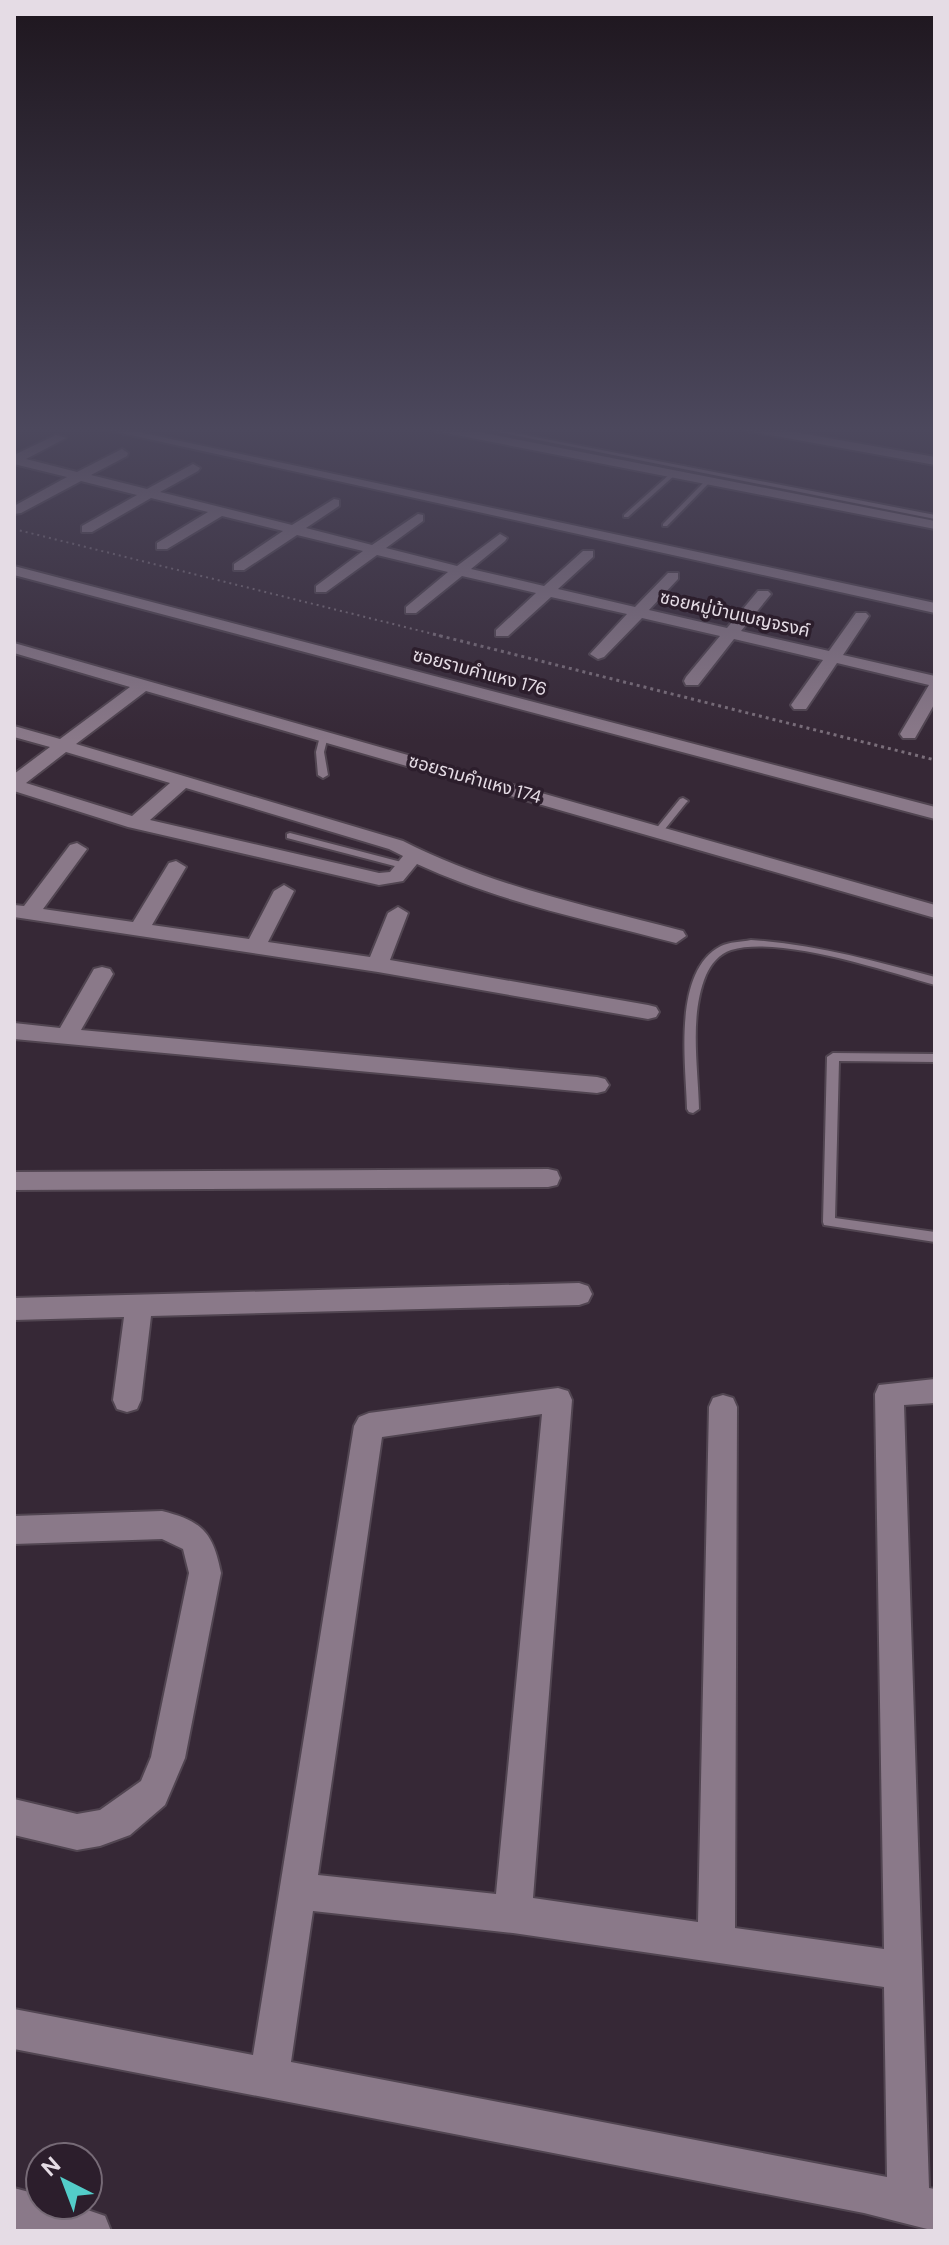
<svg xmlns="http://www.w3.org/2000/svg" width="949" height="2245" font-family="'DM Sans','Noto Sans Thai',sans-serif">
  <rect width="100%" height="100%" fill="#362836"/>
  <g fill="none" stroke-linecap="round" stroke-linejoin="round">
    <g stroke="#514551" stroke-width="4">
      <g id="service">
        <polygon points="473,427 483,427 935,515 935,519"/>
        <polygon points="671,473 676,474 628,517 624,517 624,515"/>
        <polygon points="706,480 711,481 667,526 663,526 663,524"/>
        <polygon points="324,733 328,736 324,752 328,775 323,778 318,775 316,752 320,736"/>
        <polygon points="683,798 688,801 686,803 661,834 655,834 655,830 680,799"/>
        <polygon points="290,833 409,864 411,866 406,869 287,838 287,834"/>
        <path d="M751,940C814,944 874,961 935,977V985C886,971 779,935 731,950C719,954 711,964 706,975C689,1016 698,1066 699,1109L693,1113L689,1112L687,1109C686,1064 672,971 721,946C729,942 741,942 751,940Z"/>
        <polygon points="833,1053 935,1054 935,1062 839,1061 835,1218 935,1232 935,1242 824,1225 823,1222 827,1057"/>
      </g>
    </g>
    <g stroke="#514551" stroke-width="4">
      <g id="minor">
        <polygon points="94,427 115,427 935,603 935,613"/>
        <polygon points="430,427 453,427 935,521 935,529 436,431"/>
        <polygon points="742,427 766,427 935,457 935,465 748,431"/>
        <polygon points="56,435 66,438 26,459 77,472 122,449 128,453 127,456 91,475 147,489 193,464 200,468 198,471 160,492 292,525 334,499 339,500 339,506 306,528 372,545 418,514 423,515 423,521 386,548 457,566 500,534 507,538 505,541 471,569 544,586 583,551 593,551 593,557 558,589 635,607 668,573 678,573 678,579 649,610 727,628 758,591 768,591 771,594 741,631 829,651 856,613 866,613 869,616 843,655 935,676 935,703 915,738 903,738 900,734 929,685 837,663 806,709 794,709 791,705 823,660 734,639 698,685 686,685 684,681 686,677 720,636 642,618 604,657 598,659 590,654 627,614 551,597 508,636 496,636 496,630 536,593 462,576 416,613 406,613 406,607 448,572 377,555 326,592 316,592 316,586 363,551 297,535 244,570 234,570 234,564 283,531 222,516 167,549 157,549 157,543 208,512 151,498 92,532 82,532 82,526 137,495 81,481 21,513 14,514 14,506 67,477 14,464 14,455"/>
        <polygon points="14,566 935,807 935,819 14,575"/>
        <path d="M14,643L935,905V918L146,691L76,744L403,841C491,886 588,906 683,931L686,936L676,943C589,920 499,902 417,864L403,881L379,885L128,827L14,791V774L50,747L14,737V726L60,739L130,687L14,653ZM66,752L170,783L132,816L26,783ZM186,788L389,849L403,856L390,872L379,873L150,820Z"/>
        <polygon points="77,843 87,849 43,909 133,922 169,863 176,861 186,867 152,925 249,939 274,891 284,885 294,891 268,942 370,957 388,913 398,907 408,913 390,960 648,1005 656,1007 659,1012 656,1017 648,1019 378,972 14,917 14,905 24,906 70,845"/>
        <polygon points="102,967 110,969 113,974 81,1030 597,1077 605,1079 609,1085 605,1091 597,1093 14,1039 14,1023 60,1028 94,969"/>
        <polygon points="548,1169 557,1171 560,1178 557,1185 548,1187 14,1190 14,1172"/>
        <polygon points="579,1283 588,1286 592,1294 588,1302 579,1305 151,1316 141,1400 137,1409 127,1412 117,1409 113,1400 124,1317 14,1320 14,1298"/>
        <path d="M935,1379V1403L904,1405L929,2188L935,2189V2231L864,2213L14,2049V2009L253,2055L354,1426L359,1417L369,1413L558,1388L568,1391L572,1400L533,1898L698,1922L709,1407L713,1398L723,1395L733,1398L737,1407L735,1928L884,1949L875,1394L879,1385ZM542,1414L496,1894L318,1875L382,1437ZM313,1911L513,1933L884,1987L887,2177L291,2062Z"/>
        <path d="M162,1511C202,1521 213,1532 221,1573L185,1758L165,1805L130,1835L100,1846L77,1850L14,1835V1799L77,1814L100,1810L141,1781L151,1757L189,1573L183,1549L162,1539L14,1544V1516Z"/>
        <polygon points="14,2188 40,2195 40,2205 73,2205 105,2216 111,2231 14,2230"/>
      </g>
    </g>
    <polyline stroke="#7a6e7a" stroke-width="2" stroke-dasharray="2 4" stroke-linecap="butt" points="14,529 441,636"/>
    <polyline stroke="#7a6e7a" stroke-width="3" stroke-dasharray="3 4" stroke-linecap="butt" points="433,634 935,760"/>
    <use href="#service" fill="#8a7989" fill-rule="evenodd"/>
    <use href="#minor" fill="#8a7989" fill-rule="evenodd"/>
  </g>
  <linearGradient id="sky" x2="0" y2="1"><stop stop-color="#1e161e"/><stop offset="0.58" stop-color="#4c485d"/><stop offset="1" stop-color="#4c485d" stop-opacity="0"/></linearGradient>
  <rect width="949" height="741" fill="url(#sky)"/>
  <g text-anchor="middle" dominant-baseline="central" stroke-width="7" stroke-linejoin="round" paint-order="stroke">
    <g font-size="18" fill="#e5dce5" stroke="#2c1e2c">
      <text transform="translate(735 614) rotate(13)">ซอยหมู่บ้านเบญจรงค์</text>
      <text transform="translate(480 672) rotate(15)">ซอยรามคำแหง 176</text>
      <text transform="translate(475 779) rotate(16)">ซอยรามคำแหง 174</text>
    </g>
  </g>
  <rect width="949" height="2245" fill="none" stroke="#e5dce5" stroke-width="32"/>
  <g transform="translate(64 2181) rotate(318)"><circle r="38" fill="#2c1e2c" stroke="#766a76" stroke-width="2"/>
  <path d="M0-6L14 30L0 20L-14 30Z" fill="#53cdc9"/>
  <text y="-12" font-size="22" font-weight="bold" text-anchor="middle" fill="#e5dce5">N</text>
  </g>
</svg>
